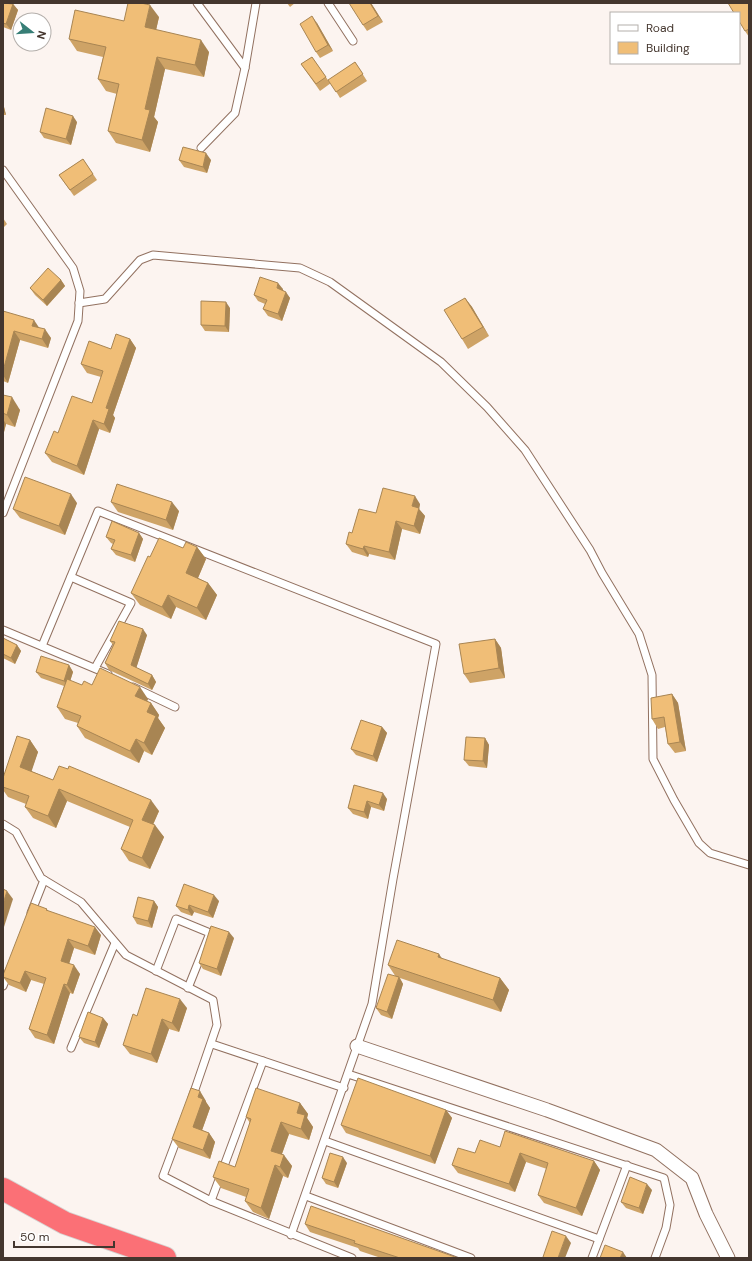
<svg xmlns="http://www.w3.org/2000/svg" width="752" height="1261" font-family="'DM Sans',sans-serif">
  <rect width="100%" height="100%" fill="#fcf4f0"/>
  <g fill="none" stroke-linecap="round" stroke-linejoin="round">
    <g stroke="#927160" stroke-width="9">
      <g id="lane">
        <polyline points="197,3 245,68 235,113 201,148"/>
        <polyline points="328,3 353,41"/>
        <polyline points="245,68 256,3"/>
        <polyline points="3,170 73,268 80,291 78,321 3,513"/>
        <polyline points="79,303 105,299 140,260 153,255 300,268 330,282 441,362 487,407 525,450 590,550 602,573 639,634 652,675 653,759 674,800 699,843 710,853 749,865"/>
        <polyline points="71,577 131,603 95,668"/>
        <polyline points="3,630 108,674"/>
        <polyline points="42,646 98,511 436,644 393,879 372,1004 291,1235"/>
        <polyline points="133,687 175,707"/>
        <polyline points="3,824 16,832 41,878 81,902 126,955 213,1000 217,1025 192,1098"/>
        <polyline points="31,913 44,880"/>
        <polyline points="156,971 176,919 210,933 188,988"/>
        <polyline points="3,986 9,971"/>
        <polyline points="212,1044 344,1088"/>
        <polyline points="71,1048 115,943"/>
        <polyline points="348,1074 664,1178 670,1205 666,1228 655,1258"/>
        <polyline points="178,1136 163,1176 211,1201 352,1258"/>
        <polyline points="325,1141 599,1239"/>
        <polyline points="306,1196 471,1258"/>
        <polyline points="211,1201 263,1061"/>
        <polyline points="592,1258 627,1165"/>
      </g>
    </g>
    <g stroke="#927160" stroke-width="15">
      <polyline id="street" points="357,1046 547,1110 656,1150 692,1178 706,1214 728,1258"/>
    </g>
    <g stroke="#d6d3d1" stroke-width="24">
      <polyline id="highway" points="3,1189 65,1223 165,1258"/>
    </g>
    <use href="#lane" stroke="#fff" stroke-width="7"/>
    <use href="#street" stroke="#fff" stroke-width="13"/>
    <use href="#highway" stroke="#fb7076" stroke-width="22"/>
  </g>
  <g fill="#cea366">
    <polygon points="3,3 13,4 18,10 11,30 3,27"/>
    <polygon points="287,3 295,3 290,7"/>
    <polygon points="371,3 383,22 367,31 363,25"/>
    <polygon points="749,3 749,37 745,31"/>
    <polygon points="159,17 156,30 209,52 204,77 165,69 154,117 158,122 150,152 116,143 108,131 117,94 106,91 98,79 103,57 77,51 69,39 124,21"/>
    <polygon points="317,23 333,51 320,58 316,52"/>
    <polygon points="312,57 330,83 355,62 367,81 340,98 331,83 320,91 301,64"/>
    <polygon points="3,103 6,115 3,115"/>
    <polygon points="77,122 71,145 44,138 40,132"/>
    <polygon points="83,159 97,180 74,196 59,175"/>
    <polygon points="179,160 211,160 207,173 184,167"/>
    <polygon points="3,218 7,224 3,228"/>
    <polygon points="61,280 65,286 47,306 35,295 30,288"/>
    <polygon points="283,289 283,290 290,298 282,321 268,316 263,309 265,304 258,301 254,295"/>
    <polygon points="465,298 472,307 489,336 468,349 462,339"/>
    <polygon points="230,308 229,332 205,331 201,325"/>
    <polygon points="3,311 39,328 51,338 48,348 20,340 8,383 3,381"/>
    <polygon points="130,339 136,348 113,415 115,418 110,433 99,429 84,475 52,462 45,453 58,433 92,403 101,377 87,373 81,364"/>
    <polygon points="3,395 20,410 15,427 6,424 3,436"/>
    <polygon points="111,502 179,511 173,530 118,512"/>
    <polygon points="77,503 65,535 20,518 13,509"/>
    <polygon points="420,504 419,509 425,516 420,534 402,529 395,560 369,554 368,557 352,552 346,544 352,533 376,513"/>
    <polygon points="139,533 143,539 135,562 116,555 111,549 113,544 111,543 106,537"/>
    <polygon points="197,547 206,559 198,578 208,583 217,595 206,620 176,607 171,619 140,605 131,593 150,557 183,548"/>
    <polygon points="147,635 136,668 152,675 156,682 152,690 109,670 105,663 113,645 110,641"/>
    <polygon points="3,638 17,645 21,651 15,664 3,658"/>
    <polygon points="495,639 501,648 505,678 470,683 464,674"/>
    <polygon points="69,665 73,672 70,681 82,685 92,685 148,699 147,701 151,703 159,715 158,718 165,728 152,755 144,751 139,763 85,738 77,726 78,723 65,719 57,707 64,686 41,678 36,672"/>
    <polygon points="672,694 678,703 686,751 675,753 668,744 665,727 658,729 652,719"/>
    <polygon points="382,727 387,733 377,762 356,755 351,749"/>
    <polygon points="485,738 489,745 487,768 469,766 464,760"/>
    <polygon points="30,740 38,752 31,771 53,780 159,811 153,825 164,837 150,869 129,861 121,849 130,827 67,801 56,828 33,818 25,807 26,804 8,797 3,790 3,778"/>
    <polygon points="354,785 387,799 384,811 371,807 368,819 353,814 348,808"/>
    <polygon points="154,901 158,907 152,928 137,924 133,917"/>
    <polygon points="219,901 213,918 194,912 192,916 181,912 176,906"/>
    <polygon points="47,909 48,911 101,935 95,955 74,948 69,964 80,974 73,994 70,993 54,1044 35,1038 29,1029 44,984 31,980 26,992 9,985 3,977 3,975"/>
    <polygon points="234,938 221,976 203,969 199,963"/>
    <polygon points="443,959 500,978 509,990 501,1012 400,978 403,984 392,1019 381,1015 376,1008 396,977 388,965"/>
    <polygon points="187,1008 179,1032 169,1029 157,1063 130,1054 123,1045 137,1016"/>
    <polygon points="103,1018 108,1024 99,1048 84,1043 79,1037"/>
    <polygon points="206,1101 206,1102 210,1108 202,1130 209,1133 215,1142 210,1159 179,1148 172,1139"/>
    <polygon points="300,1103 308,1114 307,1118 313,1127 309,1140 289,1134 282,1154 292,1166 288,1178 283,1176 269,1219 253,1212 245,1201 246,1197 221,1188 213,1177 235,1167 250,1123 246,1117"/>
    <polygon points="446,1110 452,1118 435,1164 346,1133 341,1125"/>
    <polygon points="500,1147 594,1161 600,1170 582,1216 544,1203 538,1195 547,1169 526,1162 515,1192 458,1173 452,1165 475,1153"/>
    <polygon points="347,1163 338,1188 326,1184 322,1178"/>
    <polygon points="652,1190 643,1214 626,1208 621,1202"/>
    <polygon points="305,1224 458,1258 381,1258 360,1251 358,1248 310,1232"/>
  </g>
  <g fill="#a88553">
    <polygon points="370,3 371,3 383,22 378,16"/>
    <polygon points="13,4 18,10 11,30 6,24"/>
    <polygon points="150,5 159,17 154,39 145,27"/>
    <polygon points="312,16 317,23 333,51 328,45"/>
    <polygon points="201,40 209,52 204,77 195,65"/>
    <polygon points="157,57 165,69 154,117 158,122 150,152 142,140 145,109"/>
    <polygon points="3,103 6,115 3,111"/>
    <polygon points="73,116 77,122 71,145 66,139"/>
    <polygon points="206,153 211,160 207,173 203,167"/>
    <polygon points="61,280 65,286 47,306 43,300"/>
    <polygon points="278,283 283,289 281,295 277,288"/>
    <polygon points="286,292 290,298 282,321 278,314"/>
    <polygon points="465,298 472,307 489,336 483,327"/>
    <polygon points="226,302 230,308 229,332 225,326"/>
    <polygon points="34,320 40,329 32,326"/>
    <polygon points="45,329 51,338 48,348 42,339"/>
    <polygon points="14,331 20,340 8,383 3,375 3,371"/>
    <polygon points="130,339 136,348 113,415 115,418 110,433 104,424 106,408"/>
    <polygon points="12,397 20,410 15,427 7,415"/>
    <polygon points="3,419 6,424 3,436"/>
    <polygon points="93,420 99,429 84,475 77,466"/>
    <polygon points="71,494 77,503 65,535 59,526"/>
    <polygon points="415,496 420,504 419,509 425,516 420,534 414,526 412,506"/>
    <polygon points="172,502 179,511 173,530 166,520"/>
    <polygon points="396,521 402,529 395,560 389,552"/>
    <polygon points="139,533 143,539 135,562 131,555"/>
    <polygon points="364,546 369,554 368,557 363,549"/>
    <polygon points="197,547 206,559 195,585 186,573"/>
    <polygon points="208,583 217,595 206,620 197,608"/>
    <polygon points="168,595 176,607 171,619 162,607"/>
    <polygon points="143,629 147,635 135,672 131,665"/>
    <polygon points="495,639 501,648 505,678 499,668"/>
    <polygon points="17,645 21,651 15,664 11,658"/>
    <polygon points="69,665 73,672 68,688 64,681"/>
    <polygon points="152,675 156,682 152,690 148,684"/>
    <polygon points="140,687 148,699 144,708 135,696"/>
    <polygon points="672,694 678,703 686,751 680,742"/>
    <polygon points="151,703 159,715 158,718 165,728 152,755 144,743 147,712"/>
    <polygon points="382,727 387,733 377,762 373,756"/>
    <polygon points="485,738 489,745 487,768 483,761"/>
    <polygon points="136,739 144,751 139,763 130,751"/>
    <polygon points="30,740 38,752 29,779 20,767"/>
    <polygon points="59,789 67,801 56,828 48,816"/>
    <polygon points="383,793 387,799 384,811 379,805"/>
    <polygon points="151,800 159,811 150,831 142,820"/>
    <polygon points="367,801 371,807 368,819 364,812"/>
    <polygon points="155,825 164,837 150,869 142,858"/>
    <polygon points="7,891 13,899 3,930 3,904"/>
    <polygon points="214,895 219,901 213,918 208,912"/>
    <polygon points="154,901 158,907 152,928 148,921"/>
    <polygon points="189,905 194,912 192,916 188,910"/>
    <polygon points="95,927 101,935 95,955 88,946"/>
    <polygon points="229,932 234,938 221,976 217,969"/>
    <polygon points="68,939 74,948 67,970 61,961"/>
    <polygon points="439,954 447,966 438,957"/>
    <polygon points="74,965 80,974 73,994 67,985"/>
    <polygon points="25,971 31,980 26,992 20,983"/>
    <polygon points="399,977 403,984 392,1019 387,1012"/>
    <polygon points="500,978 509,990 501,1012 493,1000"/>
    <polygon points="64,984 70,993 54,1044 47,1035"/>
    <polygon points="180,999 187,1008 179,1032 172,1023"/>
    <polygon points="103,1018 108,1024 99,1048 95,1042"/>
    <polygon points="162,1019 169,1029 157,1063 151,1054"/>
    <polygon points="200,1091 206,1101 206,1102 210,1108 200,1136 193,1127 198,1097"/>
    <polygon points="300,1103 308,1114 307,1118 313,1127 309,1140 301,1129 297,1113"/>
    <polygon points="446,1110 452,1118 435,1164 430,1156"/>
    <polygon points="281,1122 289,1134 279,1162 271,1151"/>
    <polygon points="209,1133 215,1142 210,1159 203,1150"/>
    <polygon points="520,1153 526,1162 515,1192 509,1184"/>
    <polygon points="284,1155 292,1166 288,1178 280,1167"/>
    <polygon points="343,1157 347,1163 338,1188 334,1182"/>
    <polygon points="594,1161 600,1170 582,1216 576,1208"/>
    <polygon points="275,1165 283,1176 269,1219 261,1208"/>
    <polygon points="647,1184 652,1190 643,1214 639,1208"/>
    <polygon points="566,1236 571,1243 565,1258 558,1258"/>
    <polygon points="623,1252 627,1258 620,1258"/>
  </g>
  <g fill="#f0be77" stroke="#a88553">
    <polygon points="3,3 13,4 6,24 3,23"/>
    <polygon points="128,3 141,3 150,5 145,27 201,40 195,65 157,57 145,109 150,110 142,140 108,131 119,84 98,79 106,47 69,39 75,10 124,21"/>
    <polygon points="349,3 370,3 378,16 363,25"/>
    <polygon points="728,3 749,3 749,29 745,31 739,21 739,13 734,13"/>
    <polygon points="312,16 328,45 316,52 300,24"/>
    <polygon points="312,57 326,77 316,84 301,64"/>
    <polygon points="355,62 363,74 336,92 328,80"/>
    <polygon points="46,108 73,116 66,139 40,132"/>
    <polygon points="183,147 206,153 203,167 179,160"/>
    <polygon points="83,159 93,174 70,190 59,175"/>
    <polygon points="48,268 61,280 43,300 30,288"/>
    <polygon points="260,277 278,283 277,288 286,292 278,314 263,309 267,300 254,295"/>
    <polygon points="465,298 483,327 462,339 444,310"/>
    <polygon points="201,301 226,302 225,326 201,325"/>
    <polygon points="3,311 34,320 32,326 45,329 42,339 14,331 3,371"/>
    <polygon points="116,334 130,339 106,408 109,409 104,424 93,420 77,466 45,453 54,431 58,433 72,396 92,403 103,371 81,364 89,341 111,349"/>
    <polygon points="3,395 12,397 7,415 3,413"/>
    <polygon points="25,477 71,494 59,526 13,509"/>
    <polygon points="117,484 172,502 166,520 111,502"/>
    <polygon points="383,488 415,496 412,506 419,508 414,526 396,521 389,552 364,546 363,549 346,544 349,532 352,533 359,509 376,513"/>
    <polygon points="112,521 139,533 131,555 111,549 115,540 106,537"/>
    <polygon points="159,538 183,548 186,542 197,547 186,573 208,583 197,608 168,595 162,607 131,593 148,556 150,557"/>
    <polygon points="119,621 143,629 131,665 152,675 148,684 105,663 115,642 110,641"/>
    <polygon points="3,638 17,645 11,658 3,654"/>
    <polygon points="495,639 499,668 464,674 459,644"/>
    <polygon points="41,656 69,665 64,681 36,672"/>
    <polygon points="100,668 140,687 135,696 151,703 147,712 156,716 144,743 136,739 130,751 77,726 81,716 57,707 67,679 82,685 84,681 92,685"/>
    <polygon points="672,694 680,742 668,744 664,717 652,719 651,698"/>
    <polygon points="361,720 382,727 373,756 351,749"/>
    <polygon points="17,736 30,740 20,767 53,780 59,766 68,769 69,766 151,800 142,820 155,825 142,858 121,849 133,820 59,789 48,816 25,807 29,796 3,787 3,778"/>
    <polygon points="466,737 485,738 483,761 464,760"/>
    <polygon points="354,785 383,793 379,805 367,801 364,812 348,808"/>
    <polygon points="184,884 214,895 208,912 189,905 188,910 176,906"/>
    <polygon points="3,889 7,891 3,904"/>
    <polygon points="138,897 154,901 148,921 133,917"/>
    <polygon points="31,903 47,909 46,910 95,927 88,946 68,939 61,961 74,965 67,985 64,984 47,1035 29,1029 46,978 25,971 20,983 3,977 3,975"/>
    <polygon points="211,926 229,932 217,969 199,963"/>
    <polygon points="397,940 439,954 438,957 500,978 493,1000 388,965"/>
    <polygon points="388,974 399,977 387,1012 376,1008"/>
    <polygon points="146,988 180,999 172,1023 162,1019 151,1054 123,1045 133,1014 137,1016"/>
    <polygon points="88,1012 103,1018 95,1042 79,1037"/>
    <polygon points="358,1078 446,1110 430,1156 341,1125"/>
    <polygon points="191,1088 200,1091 198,1097 203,1099 193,1127 209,1133 203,1150 172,1139"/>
    <polygon points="256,1088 300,1103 297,1113 305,1115 301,1129 281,1122 271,1151 284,1155 280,1167 275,1165 261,1208 245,1201 249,1189 213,1177 219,1161 235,1167 251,1119 246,1117"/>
    <polygon points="505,1131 594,1161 576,1208 538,1195 548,1163 520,1153 509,1184 452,1165 458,1148 475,1153 480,1140 500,1147"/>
    <polygon points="330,1153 343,1157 334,1182 322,1178"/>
    <polygon points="630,1177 647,1184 639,1208 621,1202"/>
    <polygon points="311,1206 458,1258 400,1258 354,1243 355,1241 305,1224"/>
    <polygon points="552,1231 566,1236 558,1258 545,1258 543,1257"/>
    <polygon points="605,1245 623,1252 620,1258 600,1258"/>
  </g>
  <rect width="752" height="1261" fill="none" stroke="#44362e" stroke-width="8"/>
  <rect x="610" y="12" width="130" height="52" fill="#ffffff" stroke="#b4afab"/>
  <rect x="618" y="25" width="20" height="6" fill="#ffffff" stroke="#b4afab"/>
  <text x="646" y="32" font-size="12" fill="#44362e">Road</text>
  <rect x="618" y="42" width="20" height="12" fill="#f0be77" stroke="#b4afab"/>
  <text x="646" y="52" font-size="12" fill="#44362e">Building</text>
  <g transform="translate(32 32) rotate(107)"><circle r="19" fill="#ffffff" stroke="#b4afab"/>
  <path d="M0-3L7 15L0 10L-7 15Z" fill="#377e76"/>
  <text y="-6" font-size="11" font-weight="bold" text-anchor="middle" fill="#44362e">N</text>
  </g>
  <path d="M14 1241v6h100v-6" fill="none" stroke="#44362e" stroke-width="2"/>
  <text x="20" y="1241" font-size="12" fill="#44362e" stroke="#ffffff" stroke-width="3" paint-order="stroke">50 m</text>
</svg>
